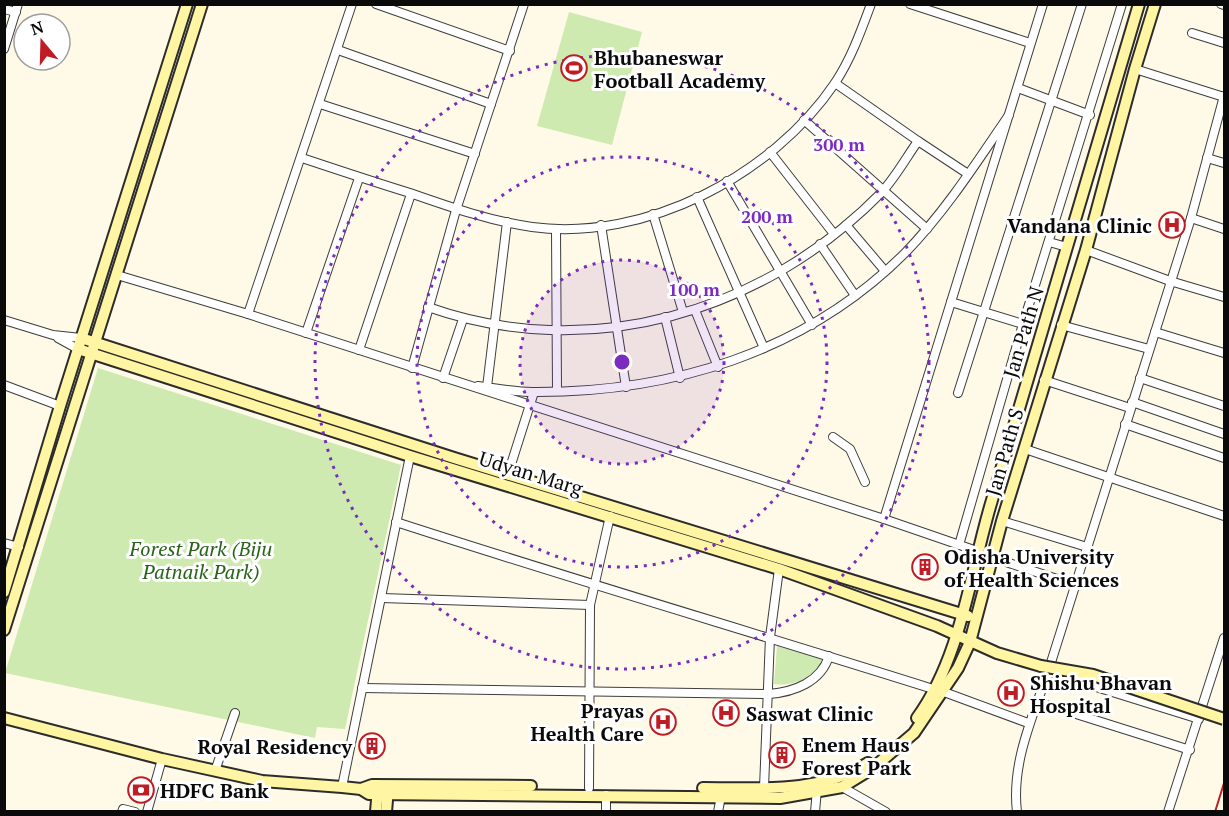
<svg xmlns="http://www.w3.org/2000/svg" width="1229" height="816" font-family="'PT Serif',serif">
  <rect width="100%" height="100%" fill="#fffae7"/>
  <g fill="#ceeab0">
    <polygon points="569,12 642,32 612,145 537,126"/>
    <polygon points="98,368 401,465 345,729 317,727 315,738 5,673"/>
    <path d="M777,646L823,659C814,677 794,687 774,684Z"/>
  </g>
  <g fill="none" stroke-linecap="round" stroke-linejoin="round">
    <g stroke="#3d3d3d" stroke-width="10">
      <g id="street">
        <polyline points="376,4 510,51"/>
        <polyline points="910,4 1030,43"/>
        <polyline points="1221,4 1224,5"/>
        <polyline points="4,9 16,12"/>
        <polyline points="1192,33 1224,43"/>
        <polyline points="4,49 18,4"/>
        <polyline points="338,50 491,104"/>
        <polyline points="1135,69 1224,97"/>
        <polyline points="1018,88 1090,115"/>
        <polyline points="320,104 475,154"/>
        <polyline points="804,120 927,229"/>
        <polyline points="918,141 968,174"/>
        <polyline points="770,152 834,234"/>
        <path d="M302,158C338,170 374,182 410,193C450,207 490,221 532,227C645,242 772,176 835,83C851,59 861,31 871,4"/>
        <polyline points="1207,158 1224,163"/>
        <polyline points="727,181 812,325"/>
        <polyline points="697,197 764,348"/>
        <polyline points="653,214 683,312"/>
        <polyline points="1191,218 1224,229"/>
        <polyline points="601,225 626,387"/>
        <polyline points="846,225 885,271"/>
        <polyline points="556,229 557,390"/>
        <polyline points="1049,242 1067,247"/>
        <polyline points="820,244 854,294"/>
        <polyline points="1086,250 1170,281 1224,297"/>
        <polyline points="117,275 248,314 884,519 977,551"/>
        <polyline points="951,302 1023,324"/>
        <path d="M428,307C589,364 763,313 881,193C895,178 906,158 918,141L835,83"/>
        <polyline points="695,310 718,367"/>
        <polyline points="248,314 352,4"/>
        <polyline points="665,317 680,378"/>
        <polyline points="4,320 53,335 81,338"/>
        <polyline points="1061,325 1149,349"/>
        <polyline points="1155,332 1224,353"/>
        <polyline points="306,333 359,178"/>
        <polyline points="58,338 78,349"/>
        <polyline points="359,350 411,194"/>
        <polyline points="412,368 456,210 524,4"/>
        <polyline points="443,378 463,319"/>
        <polyline points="1140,378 1224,406"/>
        <polyline points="1044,380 1130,408"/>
        <polyline points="4,385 60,406"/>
        <path d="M478,386C496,388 513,392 532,392C670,393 805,353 905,253C945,212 977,162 1009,115"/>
        <polyline points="487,387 507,222"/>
        <polyline points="958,393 1082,4"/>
        <polyline points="1132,402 1224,434"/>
        <polyline points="1125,424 1224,458"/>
        <polyline points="833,437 850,449 865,482"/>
        <polyline points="1025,449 1224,516"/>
        <polyline points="508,474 534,392"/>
        <polyline points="884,519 1043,4"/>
        <polyline points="1002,521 1087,547"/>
        <path d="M396,522C575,580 755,633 933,689"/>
        <polyline points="4,543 19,547"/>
        <polyline points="959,545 1023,324 1122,4"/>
        <polyline points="995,555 1003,561 1075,585"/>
        <polyline points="382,598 590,605"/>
        <polyline points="1048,672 1199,719"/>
        <path d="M362,688L769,694C794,692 821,682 829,656"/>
        <polyline points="944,692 1028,723"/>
        <polyline points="1038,702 1190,750"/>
        <polyline points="215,771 235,713"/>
        <polyline points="342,787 410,456"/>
        <polyline points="842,787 886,812"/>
        <polyline points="589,788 590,605 610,516"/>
        <polyline points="764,788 770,637 779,569"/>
        <polyline points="122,812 123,809 135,812"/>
        <polyline points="147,812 162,759"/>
        <polyline points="606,812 606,795"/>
        <polyline points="718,812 721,796"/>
        <polyline points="815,812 817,789"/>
        <path d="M1017,812C1011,763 1033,716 1048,672L1191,218L1224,96"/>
        <polyline points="1168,812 1224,638"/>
      </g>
    </g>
    <g stroke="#2c2c2c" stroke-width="14">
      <g id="secondary">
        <polyline points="81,338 454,458 968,616"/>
        <polyline points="78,349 410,456 779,569 937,626 997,653 1041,666"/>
        <polyline points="4,592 60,406 187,4"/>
        <polyline points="4,630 202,4"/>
        <polyline points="4,718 162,759 262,781 342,787 361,789 369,794 780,798 842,787 873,768 914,733 958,668 970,642 1002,521 1086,250 1135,69 1155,4"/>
        <path d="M917,718C962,656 970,572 992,500C1041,335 1090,170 1139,4"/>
        <path d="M703,788C759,788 819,794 868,763"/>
        <polyline points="361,789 372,785 531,786"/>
        <polyline points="376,812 378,788"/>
        <polyline points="386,812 388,788"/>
      </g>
    </g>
    <use href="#street" stroke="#fff" stroke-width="8"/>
    <use href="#secondary" stroke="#fff5a2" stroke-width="10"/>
    <polyline stroke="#bf1d24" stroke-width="2" points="1215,812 1224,783"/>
    <g stroke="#2c2c2c" stroke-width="14" stroke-linecap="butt">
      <polyline id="secondary-bridge" points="1041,666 1093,675 1224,719"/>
    </g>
    <use href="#secondary-bridge" stroke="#fff5a2" stroke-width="10"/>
  </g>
  <circle cx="622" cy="362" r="102" fill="#7b2cbf" fill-opacity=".12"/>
  <g fill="none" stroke="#7b2cbf" stroke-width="3" stroke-dasharray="3 6">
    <circle cx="622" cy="362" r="102"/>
    <circle cx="622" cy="362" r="205"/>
    <circle cx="622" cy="362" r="307"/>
  </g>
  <defs>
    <g id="stadium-ring" transform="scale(1.35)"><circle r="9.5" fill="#fff" stroke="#bf1d24" stroke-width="1.5"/><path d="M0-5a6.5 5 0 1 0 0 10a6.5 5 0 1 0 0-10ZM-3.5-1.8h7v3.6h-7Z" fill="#bf1d24"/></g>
    <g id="hospital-ring" transform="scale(1.35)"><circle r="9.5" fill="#fff" stroke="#bf1d24" stroke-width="1.5"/><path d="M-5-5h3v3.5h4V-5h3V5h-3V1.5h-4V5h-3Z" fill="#bf1d24"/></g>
    <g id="building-ring" transform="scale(1.35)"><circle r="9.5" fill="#fff" stroke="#bf1d24" stroke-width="1.5"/><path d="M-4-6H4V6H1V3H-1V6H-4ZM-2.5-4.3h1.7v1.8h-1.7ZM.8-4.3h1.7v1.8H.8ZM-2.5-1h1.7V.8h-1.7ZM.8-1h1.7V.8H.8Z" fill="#bf1d24"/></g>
    <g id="bank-ring" transform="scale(1.35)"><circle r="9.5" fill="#fff" stroke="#bf1d24" stroke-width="1.5"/><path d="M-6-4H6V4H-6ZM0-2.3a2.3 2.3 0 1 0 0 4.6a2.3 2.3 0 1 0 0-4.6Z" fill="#bf1d24"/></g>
  </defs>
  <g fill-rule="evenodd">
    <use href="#stadium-ring" x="574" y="68"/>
    <use href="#hospital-ring" x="1172" y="225"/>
    <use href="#building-ring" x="925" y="567"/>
    <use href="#hospital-ring" x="1011" y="693"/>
    <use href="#hospital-ring" x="726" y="713"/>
    <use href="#hospital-ring" x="663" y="722"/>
    <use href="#building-ring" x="372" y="746"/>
    <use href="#building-ring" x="782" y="755"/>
    <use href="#bank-ring" x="141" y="790"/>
  </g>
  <g text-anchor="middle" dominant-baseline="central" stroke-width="6" stroke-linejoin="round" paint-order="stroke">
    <g font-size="20" font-weight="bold" fill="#0a0a0a" stroke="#fff" text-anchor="start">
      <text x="594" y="57">Bhubaneswar<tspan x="594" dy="23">Football Academy</tspan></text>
      <text x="1152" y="225" text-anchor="end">Vandana Clinic</text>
      <text x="944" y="556">Odisha University<tspan x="944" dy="23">of Health Sciences</tspan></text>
      <text x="1030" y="682">Shishu Bhavan<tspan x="1030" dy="23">Hospital</tspan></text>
      <text x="644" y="710" text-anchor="end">Prayas<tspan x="644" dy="23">Health Care</tspan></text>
      <text x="746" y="713">Saswat Clinic</text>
      <text x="802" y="744">Enem Haus<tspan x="802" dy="23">Forest Park</tspan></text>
      <text x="352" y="746" text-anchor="end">Royal Residency</text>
      <text x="160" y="790">HDFC Bank</text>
    </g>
    <g font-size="20" fill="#0a0a0a" stroke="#fff">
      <text transform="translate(1023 332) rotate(-73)">Jan Path N</text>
      <text transform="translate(1004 452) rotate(-74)">Jan Path S</text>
      <text transform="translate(531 473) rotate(17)">Udyan Marg</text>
    </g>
    <g font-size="20" font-style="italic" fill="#286319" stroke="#fff">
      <text x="201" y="548">Forest Park (Biju<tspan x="201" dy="23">Patnaik Park)</tspan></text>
    </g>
  </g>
  <circle cx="622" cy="362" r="9" fill="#7b2cbf" stroke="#fff" stroke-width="3"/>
  <g font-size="18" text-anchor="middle" font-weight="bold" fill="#7b2cbf" stroke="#fff" stroke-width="6" stroke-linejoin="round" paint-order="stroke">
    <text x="839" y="151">300 m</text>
    <text x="767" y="223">200 m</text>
    <text x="694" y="296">100 m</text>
  </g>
  <rect width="1229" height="816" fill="none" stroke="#0a0a0a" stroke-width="12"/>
  <g transform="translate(42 42) rotate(341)"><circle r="28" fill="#ffffff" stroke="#9d9d9d" stroke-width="1.5"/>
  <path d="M0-4.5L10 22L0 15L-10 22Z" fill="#bf1d24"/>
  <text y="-9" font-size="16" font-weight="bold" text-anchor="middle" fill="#0a0a0a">N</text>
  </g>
</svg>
